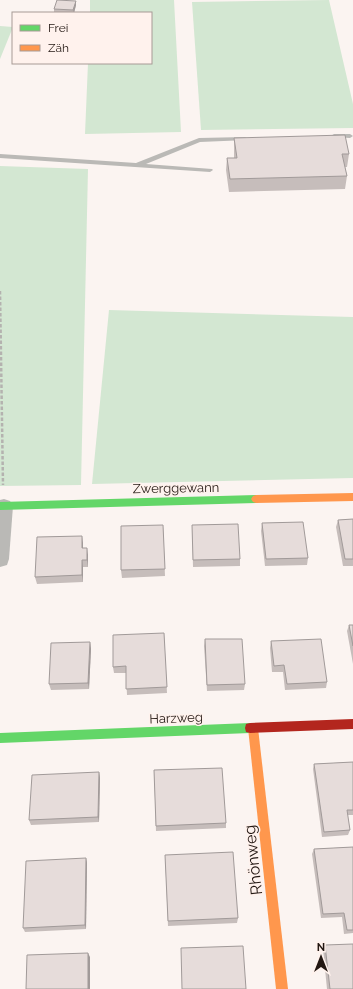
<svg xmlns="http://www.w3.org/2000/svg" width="353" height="989" font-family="Raleway,sans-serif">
  <rect width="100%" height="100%" fill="#fbf4f1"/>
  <g fill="#d3e7d2">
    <polygon points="90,0 174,0 181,132 85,134 88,63 151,63 151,13 90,13"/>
    <polygon points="329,0 353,104 353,128 201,130 192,2"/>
    <polygon points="0,26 13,27 0,59"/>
    <polygon points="0,166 88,169 81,485 0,486"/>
    <polygon points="109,310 353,317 353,478 92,484"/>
  </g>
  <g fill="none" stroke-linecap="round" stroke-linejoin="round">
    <polyline stroke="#b4b2af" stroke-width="2.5" stroke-dasharray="3.5 2" stroke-linecap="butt" points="0,291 3,485"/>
    <g fill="#bab9b6" fill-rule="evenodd">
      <polygon points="334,134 350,134 353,136 350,138 332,137 331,136"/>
      <polygon points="245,137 247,138 247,140 200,142 146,164 212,169 213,170 210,172 0,158 0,154 136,163 199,138"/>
    </g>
    <polygon fill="#bab9b6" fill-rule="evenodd" points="4,499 10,501 13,506 9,559 7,565 0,567 0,500"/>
    <g fill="#63d668" fill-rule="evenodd">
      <polygon points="256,495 259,496 261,499 259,502 256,503 0,510 0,502"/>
      <polygon points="250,723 254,724 255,728 254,732 250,733 0,743 0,733"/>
    </g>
    <g fill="#ff974d" fill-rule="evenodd">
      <polygon points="353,493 353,501 256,503 253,502 251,499 253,496 256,495"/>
      <polygon points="253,723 257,724 258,728 288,989 276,989 248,728 249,724"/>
    </g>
    <polygon fill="#b3261e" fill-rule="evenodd" points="353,719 353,729 250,733 246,732 245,728 246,724 250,723"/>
  </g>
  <g fill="#c6bdbb">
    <polygon points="76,1 76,5 74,13 54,13 54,9"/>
    <polygon points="234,138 349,154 347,167 345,167 347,176 345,189 229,192 226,170 227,158 234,158"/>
    <polygon points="353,519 353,566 343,566 336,527 338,520"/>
    <polygon points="262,523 308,558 307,565 265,566 261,531"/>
    <polygon points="163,525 165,576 122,578 121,570"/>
    <polygon points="192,525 240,559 240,566 193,567"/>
    <polygon points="83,543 83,548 88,555 88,567 83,567 83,582 37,584 35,577"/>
    <polygon points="349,625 353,625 353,664 347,631"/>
    <polygon points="164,633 167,693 127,695 126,673 114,673 113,667"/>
    <polygon points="205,639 245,684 244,690 207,691 204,646"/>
    <polygon points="271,641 327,682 326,688 285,690 283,672 272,672 270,648"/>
    <polygon points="90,642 91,649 89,689 51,690 49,684"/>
    <polygon points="353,762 353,815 347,815 350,830 348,835 322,837 313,769 314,764"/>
    <polygon points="154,770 226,823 226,828 156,831"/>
    <polygon points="99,772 100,778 99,822 31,825 29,820"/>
    <polygon points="353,847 353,933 344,934 342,917 321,918 312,854 314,849"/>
    <polygon points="165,855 238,918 237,923 168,926"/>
    <polygon points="86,858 87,863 86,929 25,932 23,928"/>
    <polygon points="325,945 353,989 327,989 323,949"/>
  </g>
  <g fill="#a19a99">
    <polygon points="76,1 76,5 74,13 73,10"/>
    <polygon points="82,536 83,543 83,556 82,548"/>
    <polygon points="87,548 88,555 88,567 87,560"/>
    <polygon points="82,560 83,567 83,582 82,575"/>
    <polygon points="90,642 91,649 89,689 88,683"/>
    <polygon points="99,772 100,778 99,822 98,817"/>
    <polygon points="86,858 87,863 86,929 85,925"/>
    <polygon points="88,953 90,957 90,989 88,989"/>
  </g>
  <g fill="#e6dcda" stroke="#a19a99">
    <polygon points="57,0 76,1 73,10 54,9"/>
    <polygon points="345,135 349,154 342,154 347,176 230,179 227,158 237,158 234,138"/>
    <polygon points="353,519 353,559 345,559 338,520"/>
    <polygon points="303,522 308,558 266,559 262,523"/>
    <polygon points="238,524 240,559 193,560 192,525"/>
    <polygon points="163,525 165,569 121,570 121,526"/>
    <polygon points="82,536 82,548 87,548 87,560 82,560 82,575 35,577 37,537"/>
    <polygon points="349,625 353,625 353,646"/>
    <polygon points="164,633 167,687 126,689 126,666 113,667 113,635"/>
    <polygon points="205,639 242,639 245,684 207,685"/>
    <polygon points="321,639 327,682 287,684 284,665 274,666 271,641"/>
    <polygon points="90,642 88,683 49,684 51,643"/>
    <polygon points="353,762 353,810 347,810 350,830 324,832 314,764"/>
    <polygon points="222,768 226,823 156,826 154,770"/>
    <polygon points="99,772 98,817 29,820 32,775"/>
    <polygon points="353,847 353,930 347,930 344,913 323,914 314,849"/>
    <polygon points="233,852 238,918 168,921 165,855"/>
    <polygon points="86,858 85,925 23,928 26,861"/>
    <polygon points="353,944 353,989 330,989 325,945"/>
    <polygon points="243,946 246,989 182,989 181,948"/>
    <polygon points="88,953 88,989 26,989 27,955"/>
  </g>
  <g text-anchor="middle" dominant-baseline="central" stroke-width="3" stroke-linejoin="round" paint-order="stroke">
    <g font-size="13" fill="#221712" stroke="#fff2ed">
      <text transform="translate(176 488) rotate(-1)">Zwerggewann</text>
      <text transform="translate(176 718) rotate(-2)">Harzweg</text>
    </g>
    <g font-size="16" fill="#221712" stroke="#fff2ed">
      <text transform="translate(253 860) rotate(-96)">Rhönweg</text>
    </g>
  </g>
  <rect x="12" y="12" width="140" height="52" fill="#fff2ed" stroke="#a79a95"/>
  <rect x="20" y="25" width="20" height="6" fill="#63d668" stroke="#a79a95"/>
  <text x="48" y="32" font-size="12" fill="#221712">Frei</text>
  <rect x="20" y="45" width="20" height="6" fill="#ff974d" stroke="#a79a95"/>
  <text x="48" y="52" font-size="12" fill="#221712">Zäh</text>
  <g transform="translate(321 957)" stroke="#fff2ed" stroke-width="3" paint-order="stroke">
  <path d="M0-3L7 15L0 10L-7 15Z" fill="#221712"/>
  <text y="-6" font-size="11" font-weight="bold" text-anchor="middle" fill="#221712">N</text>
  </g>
</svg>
